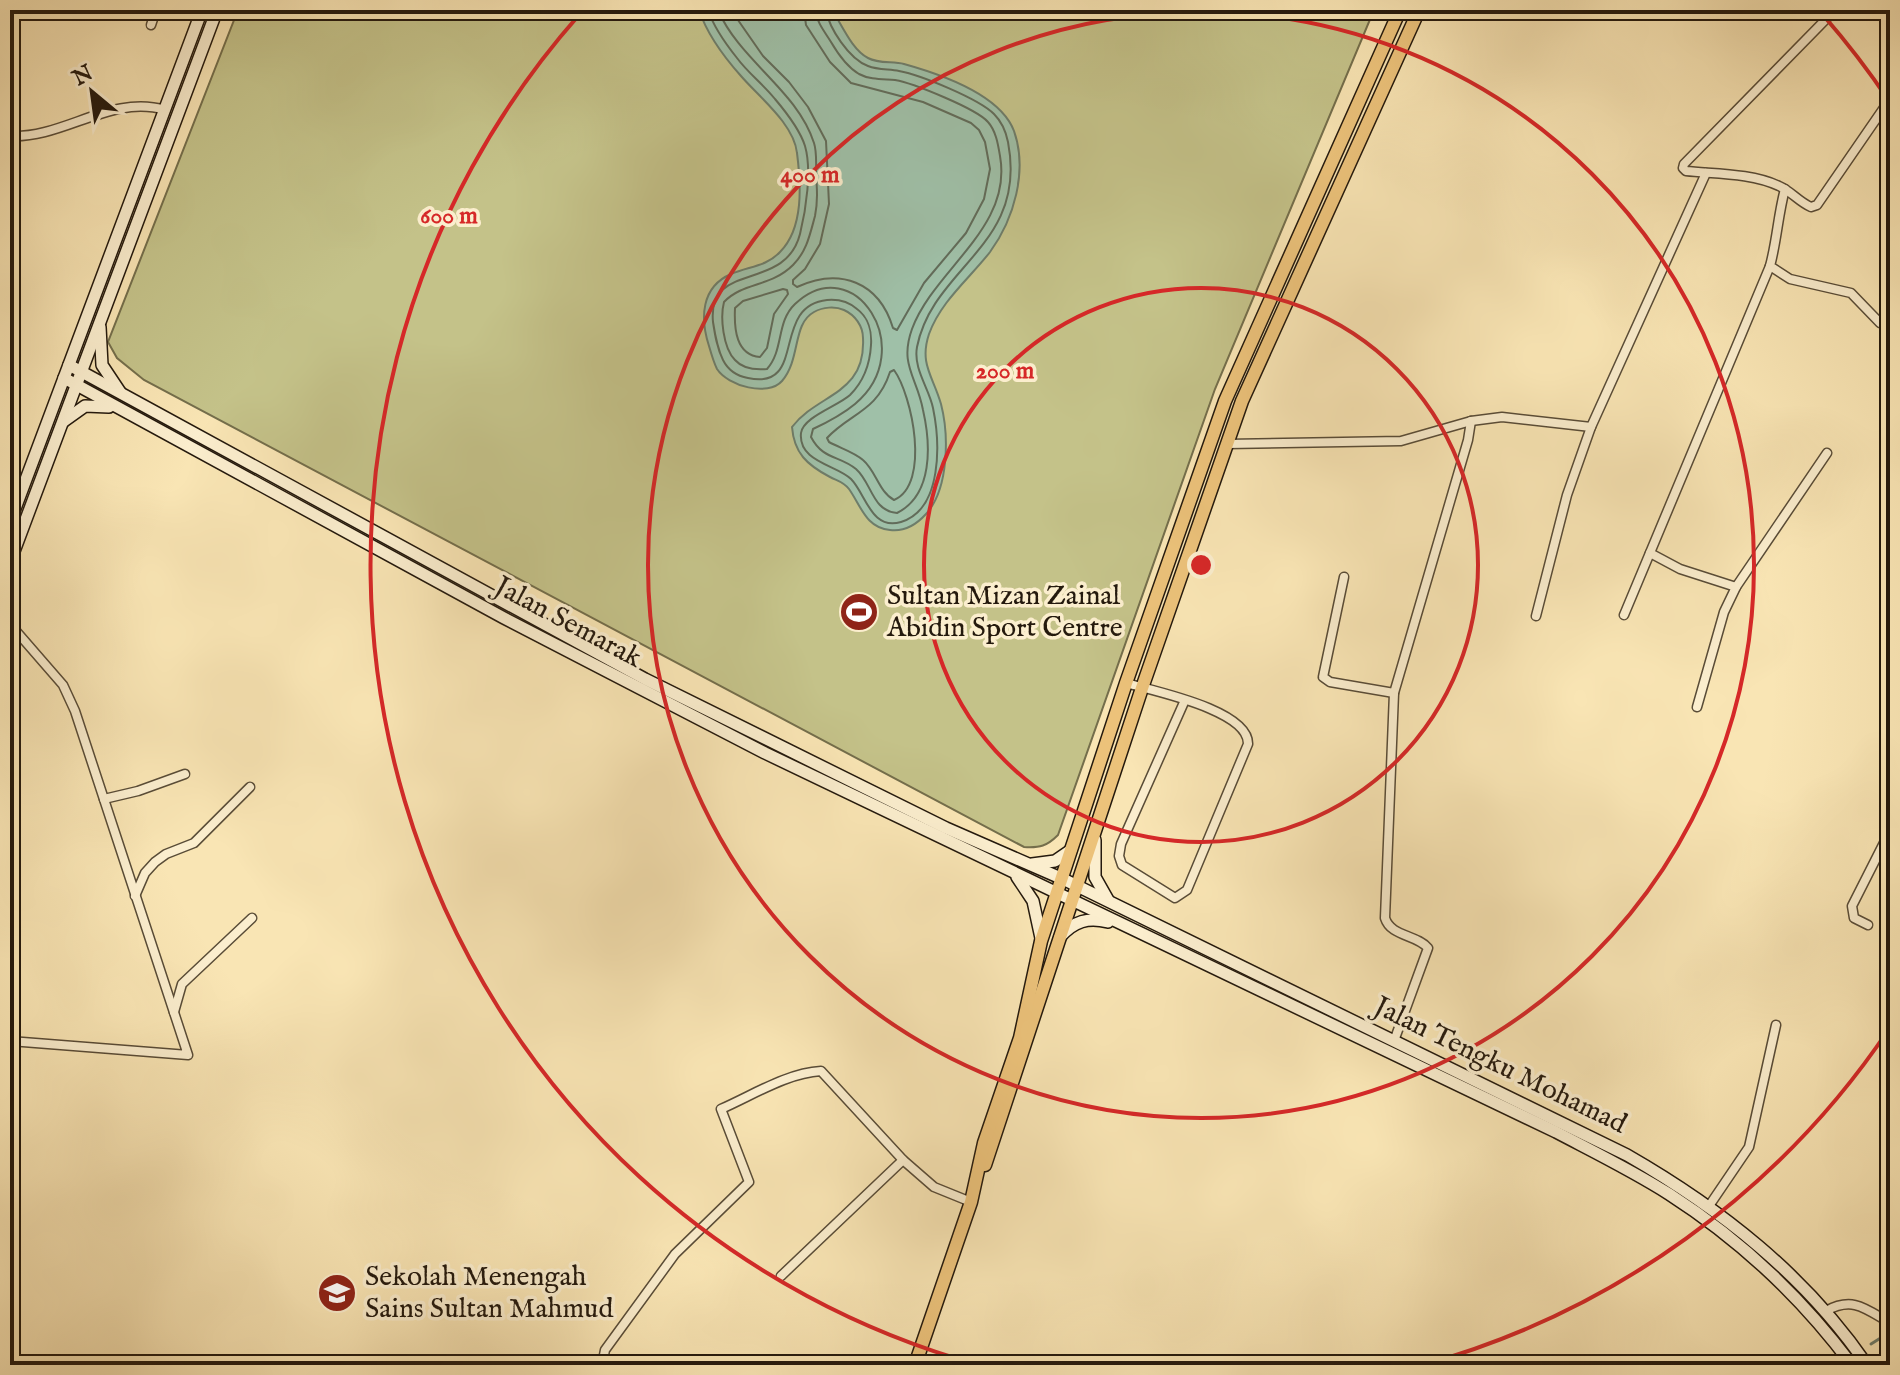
<svg xmlns="http://www.w3.org/2000/svg" width="1900" height="1375" font-family="'IM FELL English',serif">
  <rect width="100%" height="100%" fill="#f9e5b4"/>
  <filter id="stains"><feTurbulence type="fractalNoise" baseFrequency=".0025" numOctaves="4"/><feColorMatrix values="0 0 0 0 .2 0 0 0 0 .09 0 0 0 0 .02 0 0 0 .5 -.17"/></filter>
  <radialGradient id="worn" r=".72"><stop offset=".6" stop-color="#630" stop-opacity="0"/><stop offset="1" stop-color="#630" stop-opacity=".3"/></radialGradient>
  <path fill="#c4c289" stroke="#746e4b" stroke-width="2" d="M238,10H1374L1215,389L1058,835C1047,846 1040,848 1024,847L144,380L117,358L108,342Z"/>
  <path fill="#9fc0a8" stroke="#6e7d6a" stroke-width="2" d="M699,10H832C842,25 852,50 868,58C879,64 893,61 904,64C940,74 1000,94 1014,131C1028,171 1014,219 990,252C969,279 941,301 929,334C919,364 933,376 941,404C949,435 949,489 926,514C916,525 905,532 890,530C866,528 861,506 849,489C844,482 838,481 830,477C807,465 794,453 792,427C818,393 866,395 863,338C863,326 855,315 844,310C835,306 823,307 814,312C792,324 801,359 782,381C768,397 728,386 717,369C714,363 711,353 709,346C700,318 701,287 731,274C749,266 766,267 780,252C804,228 801,184 797,153C794,124 759,97 741,76C724,57 707,34 699,10Z"/>
  <g fill="none" stroke-linecap="round" stroke-linejoin="round">
    <g stroke="#626c5a" stroke-width="2">
      <path d="M708,10C714,28 725,43 737,58C748,73 763,84 775,99C786,112 800,130 805,146C812,170 806,210 800,234C785,293 707,260 713,322C715,335 717,348 723,360C728,370 737,376 748,378C808,391 770,306 827,300C838,299 849,302 857,309C868,317 872,331 871,345C870,363 864,381 850,395C838,406 803,417 801,433C798,462 837,465 851,479C866,494 871,531 901,522C943,509 940,442 933,408C929,388 913,369 917,347C933,266 1028,246 1008,142C1006,132 1001,121 994,114C979,99 921,75 899,71C889,69 878,70 868,66C849,59 829,28 826,10"/>
      <path d="M718,10C740,61 797,90 814,143C817,152 816,164 816,173C817,188 818,201 815,216C810,234 807,251 793,265C771,287 743,282 724,302C720,317 723,348 735,360C743,369 756,370 767,369C784,350 776,322 795,304C854,248 920,350 855,404C843,414 828,422 813,429L811,437C823,460 839,455 856,469C872,483 872,511 897,513C933,495 931,445 923,410C917,377 899,365 912,329C934,269 1013,228 1000,156C998,144 996,131 988,122C977,109 913,83 895,80C883,79 870,80 859,74C847,67 838,54 831,42C825,32 816,22 816,10"/>
      <path d="M731,10L763,56L789,82L808,107L826,141L829,204L820,244L805,269L793,280V284L797,287C840,267 879,282 893,328L897,330L924,283L966,233L984,199L990,169L985,142L979,130L971,123L923,102L851,83L830,62L806,25L804,10"/>
      <path d="M783,289L787,290L788,294L774,314L767,348L760,357C736,355 734,329 735,308L743,301Z"/>
      <path d="M894,370C912,395 931,484 894,500C879,492 876,471 863,460C854,452 840,448 829,442L827,438C850,413 877,412 890,372Z"/>
    </g>
    <polyline stroke="#6e7d6a" stroke-width="3" points="1871,1344 1887,1334 1890,1335"/>
    <g stroke="#594c37" stroke-width="11">
      <g id="minor">
        <path d="M1835,10L1684,164L1683,168L1686,171C1715,174 1752,173 1779,186C1791,191 1799,202 1811,207L1817,205L1890,99"/>
        <polyline points="151,25 156,10"/>
        <path d="M10,136C63,139 111,94 165,110"/>
        <path d="M1785,189C1778,215 1777,240 1770,266L1790,279L1851,293L1880,323L1890,315"/>
        <polyline points="1227,444 1401,441 1471,421 1502,417 1591,427 1706,173"/>
        <polyline points="1650,553 1680,569 1736,587 1724,612 1697,707"/>
        <polyline points="1344,577 1323,677 1330,682 1394,693"/>
        <polyline points="1736,587 1827,453"/>
        <polyline points="1624,615 1770,266"/>
        <polyline points="1536,616 1567,495 1591,427"/>
        <polyline points="10,624 63,685 75,711 188,1055 10,1041"/>
        <polyline points="1887,650 1890,651"/>
        <path d="M1126,683C1153,691 1249,710 1248,744L1187,890L1175,898L1122,865L1119,856L1121,844L1185,700"/>
        <polyline points="104,799 138,791 185,774"/>
        <polyline points="135,896 145,873 155,862 166,854 194,843 250,787"/>
        <polyline points="1868,925 1854,918 1852,906 1890,831"/>
        <polyline points="174,1012 182,984 252,918"/>
        <path d="M1394,1041L1428,948C1416,934 1391,937 1385,918L1394,693L1468,440L1471,421"/>
        <polyline points="1709,1206 1749,1147 1776,1025"/>
        <polyline points="781,1276 903,1160"/>
        <path d="M1826,1311C1853,1296 1866,1309 1890,1323"/>
        <path d="M610,1365L604,1355L605,1350L675,1254L749,1182L721,1109C753,1095 787,1073 821,1071L903,1160L934,1187L971,1202"/>
      </g>
    </g>
    <g stroke="#24190d" stroke-width="14">
      <g id="secondary">
        <polyline points="100,327 102,365 120,392"/>
        <path d="M69,365L645,679L946,828L1063,879L1627,1155C1721,1209 1805,1275 1867,1365"/>
        <path d="M64,378L504,618L765,753L1556,1132C1594,1152 1633,1171 1669,1194C1739,1239 1802,1298 1852,1365"/>
        <polyline points="64,421 85,406 109,407"/>
        <polyline points="10,522 202,10"/>
        <polyline points="10,562 217,10"/>
        <polyline points="1095,840 1095,877 1108,900"/>
        <polyline points="1032,864 1055,861 1071,850"/>
        <polyline points="1017,877 1033,901 1041,938"/>
        <path d="M1060,937C1074,921 1088,917 1108,922"/>
      </g>
    </g>
    <g stroke="#24190d" stroke-width="15">
      <g id="primary">
        <polyline points="985,1165 1142,688 1242,401 1419,10"/>
        <polyline points="915,1365 971,1202 984,1143 1020,1038 1041,941 1126,683 1225,401 1400,10"/>
      </g>
    </g>
    <use href="#minor" stroke="#fbeece" stroke-width="8"/>
    <use href="#secondary" stroke="#fbeece" stroke-width="11"/>
    <use href="#primary" stroke="#ecc27a" stroke-width="12"/>
  </g>
  <g fill="none" stroke="#d62828" stroke-width="4">
    <circle cx="1201" cy="565" r="277"/>
    <circle cx="1201" cy="565" r="553"/>
    <path d="M1889 1029A830 830 0 0 1 1423 1365M979 1365A830 830 0 0 1 579 15M1823 15A830 830 0 0 1 1889 101"/>
  </g>
  <defs>
    <g id="stadium-disc" transform="scale(2)"><circle r="9.5" fill="#8f2418" stroke="#fbeece"/><path d="M0-5a6.5 5 0 1 0 0 10a6.5 5 0 1 0 0-10ZM-3.5-1.8h7v3.6h-7Z" fill="#fff"/></g>
    <g id="school-disc" transform="scale(2)"><circle r="9.5" fill="#8f2418" stroke="#fbeece"/><path d="M0-5L7-2L0 1L-7-2ZM-4 1L0 2.5L4 1V4Q0 6-4 4Z" fill="#fff"/></g>
  </defs>
  <g fill-rule="evenodd">
    <use href="#stadium-disc" x="859" y="612"/>
    <use href="#school-disc" x="337" y="1293"/>
  </g>
  <g text-anchor="middle" dominant-baseline="central" stroke-width="7" stroke-linejoin="round" paint-order="stroke">
    <g font-size="28" fill="#24190d" stroke="#fbeece" text-anchor="start">
      <text x="887" y="596">Sultan Mizan Zainal<tspan x="887" dy="32">Abidin Sport Centre</tspan></text>
      <text x="365" y="1277">Sekolah Menengah<tspan x="365" dy="32">Sains Sultan Mahmud</tspan></text>
    </g>
    <g font-size="28" fill="#24190d" stroke="#fbeece">
      <text transform="translate(568 623) rotate(28)">Jalan Semarak</text>
      <text transform="translate(1500 1066) rotate(26)">Jalan Tengku Mohamad</text>
    </g>
  </g>
  <circle cx="1201" cy="565" r="12" fill="#d62828" stroke="#fbeece" stroke-width="4"/>
  <g font-size="24" text-anchor="middle" font-weight="bold" fill="#d62828" stroke="#fbeece" stroke-width="7" stroke-linejoin="round" paint-order="stroke">
    <text x="810" y="182">400 m</text>
    <text x="449" y="223">600 m</text>
    <text x="1005" y="378">200 m</text>
  </g>
  <rect width="1900" height="1375" fill="none" stroke="#f9e5b4" stroke-width="40"/>
  <rect x="12" y="12" width="1876" height="1351" fill="none" stroke="#24190d" stroke-width="4"/>
  <rect x="20" y="20" width="1860" height="1335" fill="none" stroke="#24190d" stroke-width="2"/>
  <g transform="translate(92 92) rotate(331)" stroke="#fbeece" stroke-width="6" paint-order="stroke">
  <path d="M0-6L14 30L0 20L-14 30Z" fill="#24190d"/>
  <text y="-12" font-size="22" font-weight="bold" text-anchor="middle" fill="#24190d">N</text>
  </g>
  <rect width="100%" height="100%" filter="url(#stains)"/>
  <rect width="100%" height="100%" fill="url(#worn)"/>
</svg>
